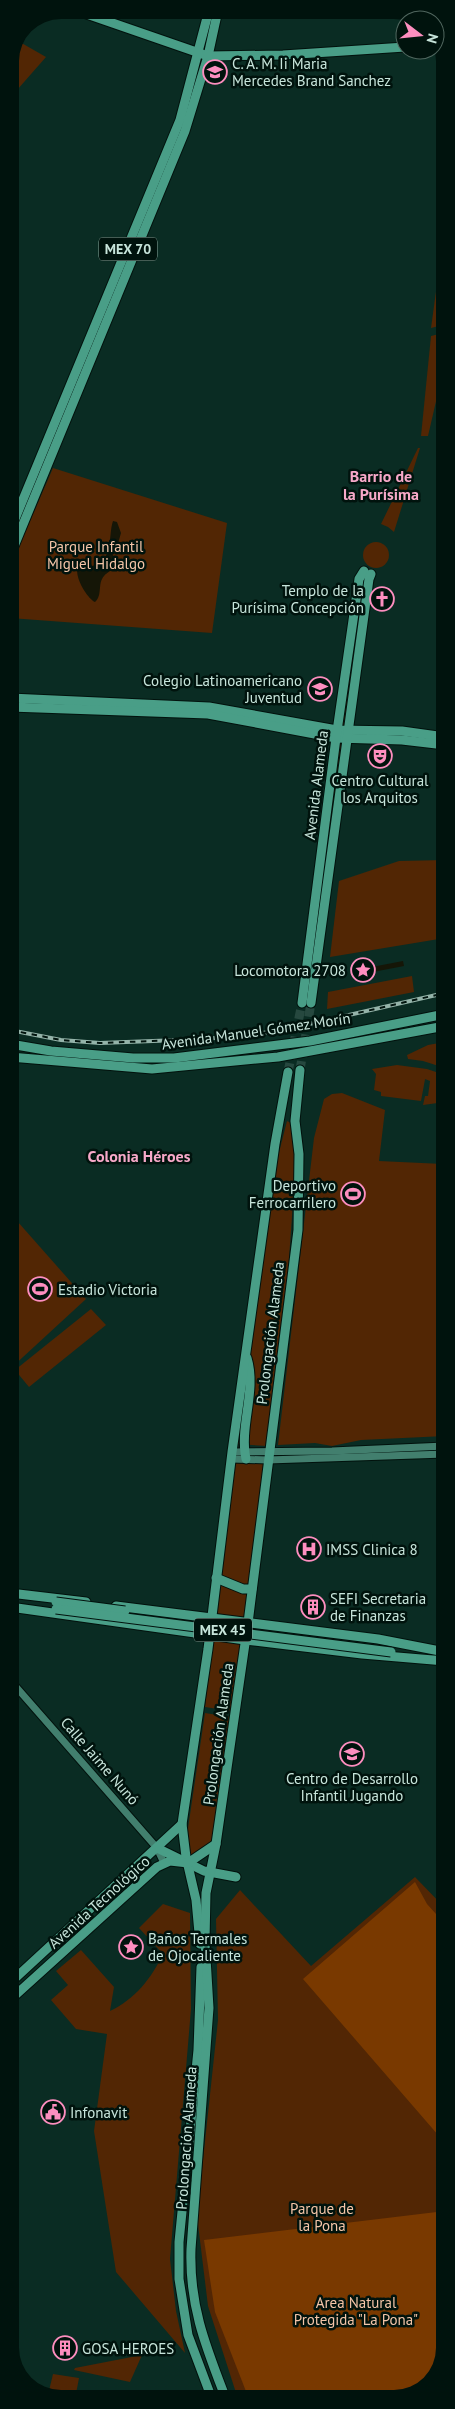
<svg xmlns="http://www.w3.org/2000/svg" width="455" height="2409" font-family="'PT Sans',sans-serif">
  <rect width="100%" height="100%" fill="#0a2c23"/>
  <g fill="#522604">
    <polygon points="18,41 46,57 10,98 10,60"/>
    <polygon points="438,277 443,325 431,328"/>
    <polygon points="443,333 437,397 428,436 421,436 431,336"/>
    <polygon points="418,448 420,448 394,532 388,527 381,524"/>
    <polygon points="53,468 227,523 212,633 10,618 10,567"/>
    <circle cx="376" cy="555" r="13"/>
    <polygon points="363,583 365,583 346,727 339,727"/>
    <polygon points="337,742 341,743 343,749 332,825 326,825"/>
    <polygon points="445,860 445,938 330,957 339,881 399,861"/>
    <polygon points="412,976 414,992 327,1009 328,992"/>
    <polygon points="445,1042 445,1068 423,1061 408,1059 407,1055 428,1045"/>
    <polygon points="397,1065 427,1069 445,1075 445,1102 423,1105 425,1096 428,1096 430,1081 425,1079 426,1074 421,1101 381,1096 381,1092 374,1090 376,1074 372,1069"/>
    <polygon points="342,1093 385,1110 379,1161 443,1164 445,1436 361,1440 332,1446 315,1443 278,1445 314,1138 324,1099 332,1094"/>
    <polygon points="287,1121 291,1123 296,1160 288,1273 267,1446 237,1444 274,1172"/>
    <polygon points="10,1213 86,1299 10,1369"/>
    <polygon points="91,1309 106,1325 29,1387 15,1370"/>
    <polygon points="235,1463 264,1464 245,1619 215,1615"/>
    <polygon points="213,1639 241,1643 231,1711 205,1707"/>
    <polygon points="205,1713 230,1717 213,1851 197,1859 190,1857 187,1835"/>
    <polygon points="415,1877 445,1908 445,2349 433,2382 401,2399 238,2399 208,2306 197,2216 218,2020 216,1919 240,1890 311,1966"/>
    <path d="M163,1904L190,1913L191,2009L170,2259L176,2311L185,2353L116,2272L94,2131L107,2034L76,2029L51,2000L68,1985L56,1971L81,1950L114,1987L110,2011C135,1999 151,1979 163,1954L139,1928Z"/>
    <polygon points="142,2355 130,2382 74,2370 75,2368"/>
    <polygon points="53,2374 79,2378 75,2399 54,2399 48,2395"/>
  </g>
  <g fill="#793900">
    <polygon points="415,1882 427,1904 445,1924 445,2143 303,1979"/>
    <polygon points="445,2211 445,2349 433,2382 401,2399 249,2399 215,2312 204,2240"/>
  </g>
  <g fill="#151607">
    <path d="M113,521L117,522L121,533L117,547L111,552C114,556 115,559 114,564C113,571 107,572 104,576C97,584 103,595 95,602C85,597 64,561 89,559L92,566C114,562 108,535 113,521Z"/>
    <polygon points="403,961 404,966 352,976 351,971"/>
  </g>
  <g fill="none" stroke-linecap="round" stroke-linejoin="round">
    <g stroke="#26483f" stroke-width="9" stroke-dasharray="9 4.5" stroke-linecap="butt">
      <polyline points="300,1070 311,1003"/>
      <polyline points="288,1072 302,1003"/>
    </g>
    <g stroke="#02120d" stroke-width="9">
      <g id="minor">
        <polyline points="232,1452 332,1451 445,1446"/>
        <polyline points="231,1459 268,1460 445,1454"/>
        <polyline points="10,1680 157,1848 164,1863"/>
      </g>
    </g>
    <g stroke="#02120d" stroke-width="11">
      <g id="major">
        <polyline points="75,10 208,56 283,55 405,47"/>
        <polyline points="435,44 439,44"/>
        <polyline points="10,531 180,120 209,10"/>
        <polyline points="10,556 185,131 208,56 218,10"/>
        <polyline points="10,698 209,707 337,730 402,731 445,737"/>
        <polyline points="10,707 208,714 336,738 402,740 445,745"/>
        <polyline points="302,1003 336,738 359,579 364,571"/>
        <polyline points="311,1003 369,579 371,574"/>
        <polyline points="10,1044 51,1051 133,1058 174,1058 310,1041 445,1014"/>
        <polyline points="10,1057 152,1069 278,1057 445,1026"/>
        <path d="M246,1459C239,1426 257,1391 247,1358"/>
        <polyline points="216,1578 243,1589 252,1589"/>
        <polyline points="10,1593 86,1602"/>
        <polyline points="116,1606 378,1639 445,1652"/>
        <polyline points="10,1607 245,1640 362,1654 445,1661"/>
        <polyline points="157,1848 204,1871 236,1877"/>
        <polyline points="200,1944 196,1900 186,1857 182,1824 208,1649 232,1452 275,1144 288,1072"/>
        <polyline points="201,1967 198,2050 179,2242 179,2279 188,2335 212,2399"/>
        <polyline points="10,1983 182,1824"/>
        <polyline points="10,2000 157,1867 170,1861 188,1863 216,1844"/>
        <path d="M226,2399C206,2347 189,2306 191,2249L209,2008L205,1941L206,1893L216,1844L248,1623L298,1230L299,1154L295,1121L300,1070"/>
      </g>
    </g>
    <use href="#minor" stroke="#427f6e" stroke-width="7"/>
    <use href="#major" stroke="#499e87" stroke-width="9"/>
    <g stroke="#94b3a9" stroke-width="4">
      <polyline id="rail" points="10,1030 61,1040 100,1043 206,1039 279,1031 445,993"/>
    </g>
    <use href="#rail" stroke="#00130d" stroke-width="2" stroke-dasharray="5.5" stroke-linecap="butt"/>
    <g stroke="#02120d" stroke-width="11" stroke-linecap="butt">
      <g id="major-bridge">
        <polyline points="56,1602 125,1611"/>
        <polyline points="56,1609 391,1652"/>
      </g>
    </g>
    <use href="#major-bridge" stroke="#499e87" stroke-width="9"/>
  </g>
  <defs>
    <g id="school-ring" transform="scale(1.25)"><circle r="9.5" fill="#00130d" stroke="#fd8ebf" stroke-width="1.5"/><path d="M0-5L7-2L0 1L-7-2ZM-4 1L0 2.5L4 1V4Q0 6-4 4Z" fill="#fd8ebf"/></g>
    <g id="church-ring" transform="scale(1.25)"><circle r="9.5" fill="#00130d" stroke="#fd8ebf" stroke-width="1.5"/><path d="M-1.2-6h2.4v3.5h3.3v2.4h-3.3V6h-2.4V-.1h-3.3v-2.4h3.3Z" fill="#fd8ebf"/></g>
    <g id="university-ring" transform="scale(1.25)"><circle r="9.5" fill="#00130d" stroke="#fd8ebf" stroke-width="1.5"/><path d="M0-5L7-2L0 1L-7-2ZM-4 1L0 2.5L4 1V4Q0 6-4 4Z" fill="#fd8ebf"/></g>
    <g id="theatre-ring" transform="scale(1.25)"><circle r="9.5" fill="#00130d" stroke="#fd8ebf" stroke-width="1.5"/><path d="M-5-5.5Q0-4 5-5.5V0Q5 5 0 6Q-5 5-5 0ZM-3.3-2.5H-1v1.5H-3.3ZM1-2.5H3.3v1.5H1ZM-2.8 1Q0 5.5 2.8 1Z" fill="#fd8ebf"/></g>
    <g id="sight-ring" transform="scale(1.25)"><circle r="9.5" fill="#00130d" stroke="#fd8ebf" stroke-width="1.5"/><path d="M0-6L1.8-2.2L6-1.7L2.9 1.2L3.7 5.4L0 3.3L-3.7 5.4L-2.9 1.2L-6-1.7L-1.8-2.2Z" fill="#fd8ebf"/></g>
    <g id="stadium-ring" transform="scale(1.25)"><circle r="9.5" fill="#00130d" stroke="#fd8ebf" stroke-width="1.5"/><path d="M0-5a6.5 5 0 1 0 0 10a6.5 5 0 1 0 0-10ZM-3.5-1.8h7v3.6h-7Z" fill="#fd8ebf"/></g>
    <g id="hospital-ring" transform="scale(1.25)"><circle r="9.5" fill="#00130d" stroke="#fd8ebf" stroke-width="1.5"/><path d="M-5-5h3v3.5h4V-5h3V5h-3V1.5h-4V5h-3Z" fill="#fd8ebf"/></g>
    <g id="building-ring" transform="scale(1.25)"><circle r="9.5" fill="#00130d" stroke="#fd8ebf" stroke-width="1.5"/><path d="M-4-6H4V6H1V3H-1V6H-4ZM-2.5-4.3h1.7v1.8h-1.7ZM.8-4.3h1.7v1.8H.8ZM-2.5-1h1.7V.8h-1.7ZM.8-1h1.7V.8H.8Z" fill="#fd8ebf"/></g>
    <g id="civic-ring" transform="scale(1.25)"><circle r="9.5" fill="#00130d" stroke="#fd8ebf" stroke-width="1.5"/><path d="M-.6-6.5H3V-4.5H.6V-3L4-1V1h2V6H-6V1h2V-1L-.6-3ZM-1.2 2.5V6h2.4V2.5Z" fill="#fd8ebf"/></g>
  </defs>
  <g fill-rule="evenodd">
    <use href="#school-ring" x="215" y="72"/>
    <use href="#church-ring" x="382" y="599"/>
    <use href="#university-ring" x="320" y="689"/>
    <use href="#theatre-ring" x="380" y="756"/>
    <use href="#sight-ring" x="363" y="970"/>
    <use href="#stadium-ring" x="353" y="1194"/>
    <use href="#stadium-ring" x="40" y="1289"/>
    <use href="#hospital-ring" x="309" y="1549"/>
    <use href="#building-ring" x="313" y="1607"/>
    <use href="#school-ring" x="352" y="1754"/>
    <use href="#sight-ring" x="131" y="1947"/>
    <use href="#civic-ring" x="53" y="2112"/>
    <use href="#building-ring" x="65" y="2348"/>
  </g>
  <g text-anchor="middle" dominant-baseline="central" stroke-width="5" stroke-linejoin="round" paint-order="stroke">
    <g fill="#00130d" stroke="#8ba69d" stroke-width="1">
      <rect x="99" y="237.5" width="58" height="23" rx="4"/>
      <rect x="194" y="1618.5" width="58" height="23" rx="4"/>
    </g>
    <g font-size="14" font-weight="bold" fill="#c7e5db">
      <text x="128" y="249">MEX 70</text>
      <text x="223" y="1630">MEX 45</text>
    </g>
    <g font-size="15" fill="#c7e5db" stroke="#00130d" text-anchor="start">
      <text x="232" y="63">C. A. M. Ii Maria<tspan x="232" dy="17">Mercedes Brand Sanchez</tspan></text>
      <text x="364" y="590" text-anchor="end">Templo de la<tspan x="364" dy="17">Purísima Concepción</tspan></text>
      <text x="302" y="680" text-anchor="end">Colegio Latinoamericano<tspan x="302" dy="17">Juventud</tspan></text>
      <text x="380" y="780" text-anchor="middle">Centro Cultural<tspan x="380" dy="17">los Arquitos</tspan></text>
      <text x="346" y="970" text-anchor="end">Locomotora 2708</text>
      <text x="336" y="1185" text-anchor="end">Deportivo<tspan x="336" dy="17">Ferrocarrilero</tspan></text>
      <text x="58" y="1289">Estadio Victoria</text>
      <text x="326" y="1549">IMSS Clinica 8</text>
      <text x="330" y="1598">SEFI Secretaria<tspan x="330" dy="17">de Finanzas</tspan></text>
      <text x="352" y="1778" text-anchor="middle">Centro de Desarrollo<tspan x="352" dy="17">Infantil Jugando</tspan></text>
      <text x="148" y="1938">Baños Termales<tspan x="148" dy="17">de Ojocaliente</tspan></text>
      <text x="70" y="2112">Infonavit</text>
      <text x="82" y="2348">GOSA HEROES</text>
    </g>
    <g font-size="15" fill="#f4c5a8" stroke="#00130d">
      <text x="96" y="546">Parque Infantil<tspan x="96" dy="17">Miguel Hidalgo</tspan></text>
      <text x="322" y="2208">Parque de<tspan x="322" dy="17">la Pona</tspan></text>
      <text x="356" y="2302">Area Natural<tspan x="356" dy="17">Protegida "La Pona"</tspan></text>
    </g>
    <g font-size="15" fill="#c7e5db" stroke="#00130d">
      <text transform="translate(316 785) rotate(-83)">Avenida Alameda</text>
      <text transform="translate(256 1031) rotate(-8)">Avenida Manuel Gómez Morín</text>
      <text transform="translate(270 1333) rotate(-83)">Prolongación Alameda</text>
      <text transform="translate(218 1734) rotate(-82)">Prolongación Alameda</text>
      <text transform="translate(100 1761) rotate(49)">Calle Jaime Nunó</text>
      <text transform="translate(99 1902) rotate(-42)">Avenida Tecnológico</text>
      <text transform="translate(186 2138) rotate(-86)">Prolongación Alameda</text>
    </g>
    <g font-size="16" font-weight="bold" fill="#f7a9c9" stroke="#00130d">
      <text x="381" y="476">Barrio de<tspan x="381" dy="18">la Purísima</tspan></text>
      <text x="139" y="1156">Colonia Héroes</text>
    </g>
  </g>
  <path d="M0 0H455V2409H0ZM61 19H394A42 42 0 0 1 436 61V2348A42 42 0 0 1 394 2390H61A42 42 0 0 1 19 2348V61A42 42 0 0 1 61 19Z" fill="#00130d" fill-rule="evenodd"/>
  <g transform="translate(420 35) rotate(106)"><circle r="24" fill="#00130d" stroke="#50675f"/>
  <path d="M0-4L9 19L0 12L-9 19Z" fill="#fd8ebf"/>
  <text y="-8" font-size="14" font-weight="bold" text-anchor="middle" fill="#c7e5db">N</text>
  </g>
</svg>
